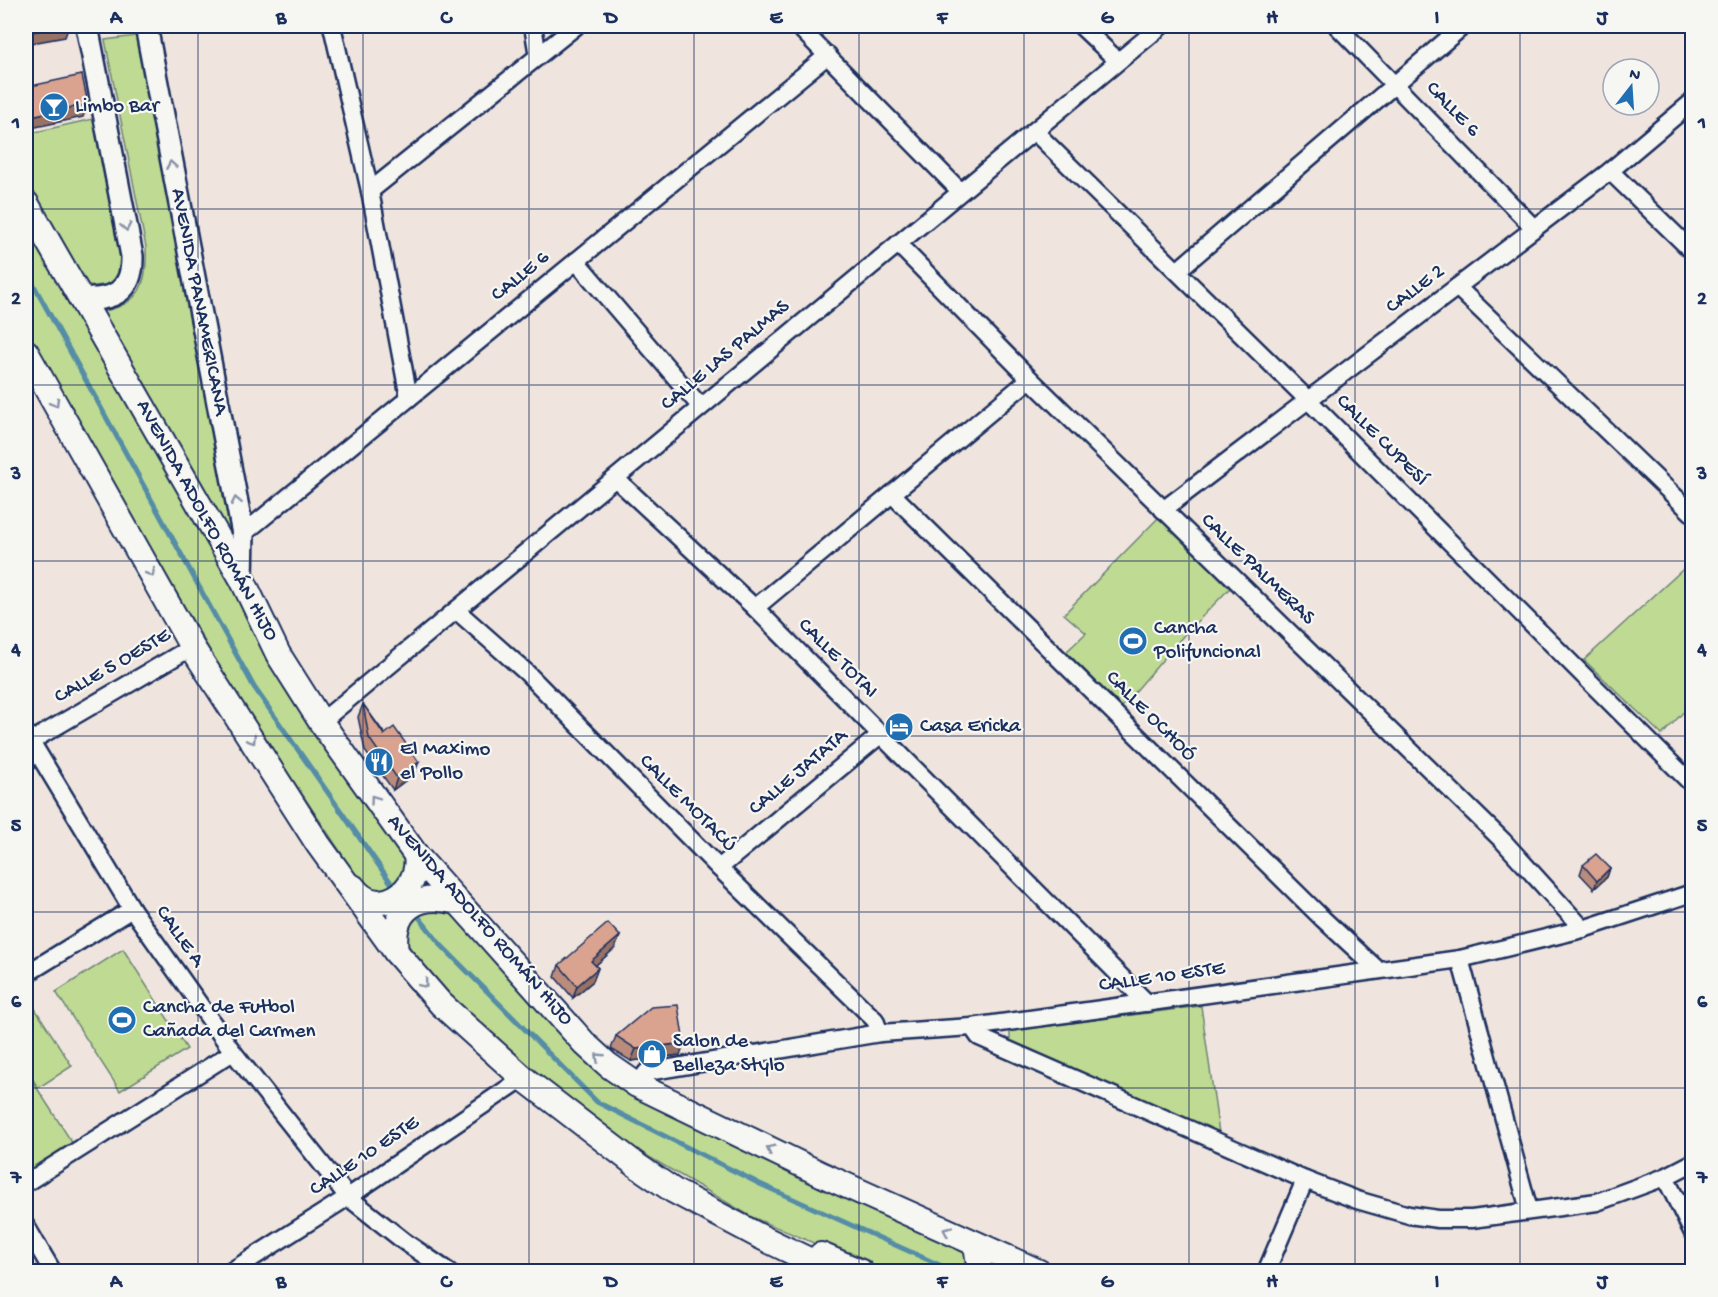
<svg xmlns="http://www.w3.org/2000/svg" width="1718" height="1297" font-family="'Gochi Hand',sans-serif">
  <rect width="100%" height="100%" fill="#f0e5de"/>
  <filter id="ink" filterUnits="userSpaceOnUse"><feTurbulence type="fractalNoise" baseFrequency=".0167" numOctaves="2"/><feDisplacementMap in="SourceGraphic" scale="12" xChannelSelector="R" yChannelSelector="G"/><feConvolveMatrix kernelMatrix="1 2 1 2 8 2 1 2 1" color-interpolation-filters="sRGB"/></filter>
  <g filter="url(#ink)">
    <g fill="#bfda92" stroke="#6d8478" stroke-width="1.5">
      <path d="M136,36L235,532H226L100,312C140,305 148,285 146,247L105,40Z"/>
      <polygon points="93,119 121,261 121,269 111,284 86,287 26,182 26,134"/>
      <polygon points="26,211 415,865 404,886 367,892 231,687 26,331"/>
      <polygon points="1160,516 1230,588 1184,635 1122,707 1064,654 1086,633 1064,614"/>
      <polygon points="1692,561 1692,703 1662,735 1584,660"/>
      <path d="M445,906L583,1048L973,1250L977,1271H880L752,1217L601,1129L454,1005L406,946C408,917 420,914 445,906Z"/>
      <polygon points="123,949 187,1049 120,1091 56,992"/>
      <polygon points="30,1001 72,1066 38,1088 26,1068 26,1004"/>
      <polygon points="1201,1006 1219,1133 1010,1041 1010,1031"/>
      <polygon points="26,1071 75,1147 26,1178"/>
    </g>
    <g fill="none" stroke-linecap="round" stroke-linejoin="round">
      <g stroke="#558da7" stroke-width="5">
        <polyline points="26,271 254,687 396,890"/>
        <polyline points="414,911 441,945 597,1102 760,1184 955,1272"/>
      </g>
      <g stroke="#1b2f5e" stroke-width="21">
        <g id="minor">
          <polyline points="332,26 370,191 409,398"/>
          <polyline points="533,26 538,56"/>
          <polyline points="798,26 960,191"/>
          <polyline points="1081,26 1118,61"/>
          <polyline points="1337,26 1533,227"/>
          <polyline points="1035,132 1307,399 1692,784"/>
          <polyline points="1610,171 1692,251"/>
          <polyline points="370,191 576,26"/>
          <polyline points="898,244 1030,379 1503,841 1583,929"/>
          <polyline points="576,261 700,406"/>
          <polyline points="1177,271 1463,26"/>
          <polyline points="1457,287 1692,513"/>
          <polyline points="616,479 755,608 1147,1003"/>
          <polyline points="892,494 1323,919 1378,970"/>
          <polyline points="1163,510 1610,171 1692,102"/>
          <polyline points="243,534 828,55"/>
          <polyline points="755,608 1030,379"/>
          <polyline points="456,610 526,672 719,868 875,1020 880,1033"/>
          <polyline points="321,722 1161,26"/>
          <polyline points="26,733 132,909 233,1052 348,1197 405,1242 449,1272"/>
          <polyline points="26,744 192,647"/>
          <polyline points="719,868 880,735"/>
          <polyline points="1460,959 1529,1210"/>
          <polyline points="26,974 132,909"/>
          <polyline points="972,1027 979,1037 1305,1180 1357,1200 1409,1215 1438,1219 1472,1219 1597,1202 1665,1177 1692,1163"/>
          <polyline points="637,1085 647,1072 880,1033 972,1027 1460,959 1583,929 1692,893"/>
          <polyline points="1665,1177 1692,1231"/>
          <polyline points="26,1183 233,1052"/>
          <polyline points="26,1226 53,1272"/>
          <polyline points="230,1272 348,1197 523,1078"/>
          <polyline points="1266,1272 1305,1180"/>
        </g>
      </g>
      <g stroke="#1b2f5e" stroke-width="26">
        <g id="tertiary">
          <polyline points="146,26 243,534 242,579"/>
          <path d="M80,299C113,301 133,292 132,256L87,26"/>
        </g>
      </g>
      <g stroke="#1b2f5e" stroke-width="28">
        <g id="secondary">
          <polyline points="26,203 242,579 278,654 321,722 416,855 585,1044 608,1065 637,1085 823,1175 1039,1272"/>
          <polyline points="26,352 192,647 318,844 396,952 441,1004 523,1078 639,1167 674,1191 759,1236 834,1272"/>
          <path d="M353,887C377,921 422,891 416,855"/>
          <path d="M396,952C390,908 418,892 457,902"/>
          <polyline points="976,1244 980,1272"/>
          <polyline points="821,1255 861,1272"/>
        </g>
      </g>
      <use href="#minor" stroke="#f6f6f2" stroke-width="16"/>
      <use href="#tertiary" stroke="#f6f6f2" stroke-width="21"/>
      <use href="#secondary" stroke="#f6f6f2" stroke-width="24"/>
    </g>
    <g fill="#bb8c7c" stroke="#1b2f5e" stroke-width="1.5">
      <polygon points="363,704 414,774 393,790 365,751 358,717"/>
      <polygon points="1583,865 1610,868 1607,877 1594,889 1580,874"/>
      <polygon points="620,936 615,948 596,965 598,968 593,981 573,998 555,977 559,965"/>
      <polygon points="616,1036 684,1043 680,1055 631,1061 611,1049"/>
    </g>
    <g fill="#987265" stroke="#1b2f5e" stroke-width="1.5">
      <polygon points="63,26 69,26 65,37 26,44 26,33"/>
      <polygon points="88,104 83,117 26,129 26,117"/>
      <polygon points="419,762 414,774 393,790 397,778"/>
      <polygon points="1610,868 1607,877 1594,889 1597,881"/>
      <polygon points="620,936 615,948 587,973 591,961"/>
      <polygon points="598,968 593,981 573,998 577,986"/>
      <polygon points="684,1043 680,1055 631,1061 636,1049"/>
    </g>
    <g fill="#d9a390" stroke="#1b2f5e" stroke-width="1.5">
      <polygon points="26,26 63,26 26,33"/>
      <polygon points="82,75 88,104 26,117 26,87"/>
      <polygon points="363,704 384,735 394,727 419,762 397,778 369,738"/>
      <polygon points="1596,854 1610,868 1597,881 1583,865"/>
      <polygon points="608,923 620,936 591,961 598,968 577,986 559,965"/>
      <polygon points="678,1005 684,1043 636,1049 616,1036 651,1007"/>
    </g>
    <defs><path id="oneway-chevron" d="M-2-3.5L2.5 0L-2 3.5" fill="none" stroke-width="1.6" stroke-linecap="round" stroke-linejoin="round" transform="scale(1.5)"/></defs>
    <g stroke="#8892a8">
      <use href="#oneway-chevron" transform="translate(171 165) rotate(-100)"/>
      <use href="#oneway-chevron" transform="translate(126 227) rotate(79)"/>
      <use href="#oneway-chevron" transform="translate(55 403) rotate(60)"/>
      <use href="#oneway-chevron" transform="translate(236 501) rotate(-101)"/>
      <use href="#oneway-chevron" transform="translate(151 573) rotate(61)"/>
      <use href="#oneway-chevron" transform="translate(252 740) rotate(57)"/>
      <use href="#oneway-chevron" transform="translate(374 799) rotate(-126)"/>
      <use href="#oneway-chevron" transform="translate(424 984) rotate(50)"/>
      <use href="#oneway-chevron" transform="translate(599 1057) rotate(-137)"/>
      <use href="#oneway-chevron" transform="translate(770 1149) rotate(-154)"/>
      <use href="#oneway-chevron" transform="translate(947 1231) rotate(-156)"/>
    </g>
  </g>
  <path fill="none" stroke="#1b2f5e" stroke-width="1.5" stroke-opacity="0.55" d="M198,26V1272M363,26V1272M529,26V1272M694,26V1272M859,26V1272M1024,26V1272M1189,26V1272M1355,26V1272M1520,26V1272M26,209H1692M26,385H1692M26,561H1692M26,736H1692M26,912H1692M26,1088H1692"/>
  <defs>
    <g id="bar-disc" transform="scale(1.5)"><circle r="9.5" fill="#1f6fb2" stroke="#f6f6f2"/><path d="M-6-5H6L.8 .8V4.5H3.5V6h-7V4.5H-.8V.8Z" fill="#fff"/></g>
    <g id="stadium-disc" transform="scale(1.5)"><circle r="9.5" fill="#1f6fb2" stroke="#f6f6f2"/><path d="M0-5a6.5 5 0 1 0 0 10a6.5 5 0 1 0 0-10ZM-3.5-1.8h7v3.6h-7Z" fill="#fff"/></g>
    <g id="hotel-disc" transform="scale(1.5)"><circle r="9.5" fill="#1f6fb2" stroke="#f6f6f2"/><path d="M-6-4.5h1.5V1H6V5H4.5V3h-9V5H-6ZM-4 0a1.8 1.8 0 1 1 3.6 0ZM.5 0V-2.5h3Q6-2.5 6 0Z" fill="#fff"/></g>
    <g id="restaurant-disc" transform="scale(1.5)"><circle r="9.5" fill="#1f6fb2" stroke="#f6f6f2"/><path d="M-5-6h1v4h1v-4h1v4h1v-4h1v5L-1.5 .5V6h-2V.5L-5-1ZM5-6V6H3V1.5H1.5Q1.5-4 5-6Z" fill="#fff"/></g>
    <g id="shop-disc" transform="scale(1.5)"><circle r="9.5" fill="#1f6fb2" stroke="#f6f6f2"/><path d="M-5-2.5h2.3a2.7 3.5 0 0 1 5.4 0H5L5.5 6h-11ZM-1.5-2.5h3a1.5 2.3 0 0 0-3 0Z" fill="#fff"/></g>
  </defs>
  <g fill-rule="evenodd">
    <use href="#bar-disc" x="54" y="107"/>
    <use href="#stadium-disc" x="1133" y="641"/>
    <use href="#hotel-disc" x="899" y="727"/>
    <use href="#restaurant-disc" x="379" y="762"/>
    <use href="#stadium-disc" x="122" y="1020"/>
    <use href="#shop-disc" x="652" y="1054"/>
  </g>
  <g text-anchor="middle" dominant-baseline="central" stroke-width="4.5" stroke-linejoin="round" paint-order="stroke">
    <g font-size="21" fill="#1b2f5e" stroke="#f6f6f2" text-anchor="start">
      <text x="75" y="107">Limbo Bar</text>
      <text x="1154" y="629">Cancha<tspan x="1154" dy="24">Polifuncional</tspan></text>
      <text x="920" y="727">Casa Ericka</text>
      <text x="400" y="750">El Maximo<tspan x="400" dy="24">el Pollo</tspan></text>
      <text x="143" y="1008">Cancha de Futbol<tspan x="143" dy="24">Cañada del Carmen</tspan></text>
      <text x="673" y="1042">Salon de<tspan x="673" dy="24">Belleza Stylo</tspan></text>
    </g>
    <g font-size="21" fill="#1b2f5e" stroke="#f6f6f2">
      <text transform="translate(1452 110) rotate(46)">CALLE 6</text>
      <text transform="translate(521 277) rotate(-39)">CALLE 6</text>
      <text transform="translate(1416 290) rotate(-37)">CALLE 2</text>
      <text transform="translate(198 302) rotate(79)">AVENIDA PANAMERICANA</text>
      <text transform="translate(726 356) rotate(-40)">CALLE LAS PALMAS</text>
      <text transform="translate(1381 441) rotate(45)">CALLE CUPESÍ</text>
      <text transform="translate(206 521) rotate(61)">AVENIDA ADOLFO ROMÁN HIJO</text>
      <text transform="translate(1257 570) rotate(44)">CALLE PALMERAS</text>
      <text transform="translate(837 659) rotate(45)">CALLE TOTAI</text>
      <text transform="translate(113 667) rotate(-30)">CALLE 5 OESTE</text>
      <text transform="translate(1150 717) rotate(45)">CALLE OCHOÓ</text>
      <text transform="translate(799 773) rotate(-40)">CALLE JATATA</text>
      <text transform="translate(687 804) rotate(45)">CALLE MOTACÚ</text>
      <text transform="translate(479 921) rotate(49)">AVENIDA ADOLFO ROMÁN HIJO</text>
      <text transform="translate(179 937) rotate(55)">CALLE A</text>
      <text transform="translate(1162 978) rotate(-8)">CALLE 10 ESTE</text>
      <text transform="translate(365 1157) rotate(-34)">CALLE 10 ESTE</text>
    </g>
  </g>
  <rect width="1718" height="1297" fill="none" stroke="#f6f6f2" stroke-width="66"/>
  <g transform="translate(1631 87) rotate(17)"><circle r="28" fill="#f6f6f2" stroke="#9ea6b7" stroke-width="1.5"/>
  <path d="M0-4.5L10 22L0 15L-10 22Z" fill="#1f6fb2"/>
  <text y="-9" font-size="16" font-weight="bold" text-anchor="middle" fill="#1b2f5e">N</text>
  </g>
  <rect x="33" y="33" width="1652" height="1231" fill="none" stroke="#1b2f5e" stroke-width="2"/>
  <g font-size="20" text-anchor="middle" font-weight="bold" fill="#1b2f5e">
    <text x="116" y="23">A</text>
    <text x="281" y="23">B</text>
    <text x="446" y="23">C</text>
    <text x="611" y="23">D</text>
    <text x="776" y="23">E</text>
    <text x="942" y="23">F</text>
    <text x="1107" y="23">G</text>
    <text x="1272" y="23">H</text>
    <text x="1437" y="23">I</text>
    <text x="1602" y="23">J</text>
    <text x="16" y="128">1</text>
    <text x="1702" y="128">1</text>
    <text x="16" y="304">2</text>
    <text x="1702" y="304">2</text>
    <text x="16" y="479">3</text>
    <text x="1702" y="479">3</text>
    <text x="16" y="655">4</text>
    <text x="1702" y="655">4</text>
    <text x="16" y="831">5</text>
    <text x="1702" y="831">5</text>
    <text x="16" y="1007">6</text>
    <text x="1702" y="1007">6</text>
    <text x="16" y="1183">7</text>
    <text x="1702" y="1183">7</text>
    <text x="116" y="1287">A</text>
    <text x="281" y="1287">B</text>
    <text x="446" y="1287">C</text>
    <text x="611" y="1287">D</text>
    <text x="776" y="1287">E</text>
    <text x="942" y="1287">F</text>
    <text x="1107" y="1287">G</text>
    <text x="1272" y="1287">H</text>
    <text x="1437" y="1287">I</text>
    <text x="1602" y="1287">J</text>
  </g>
</svg>
